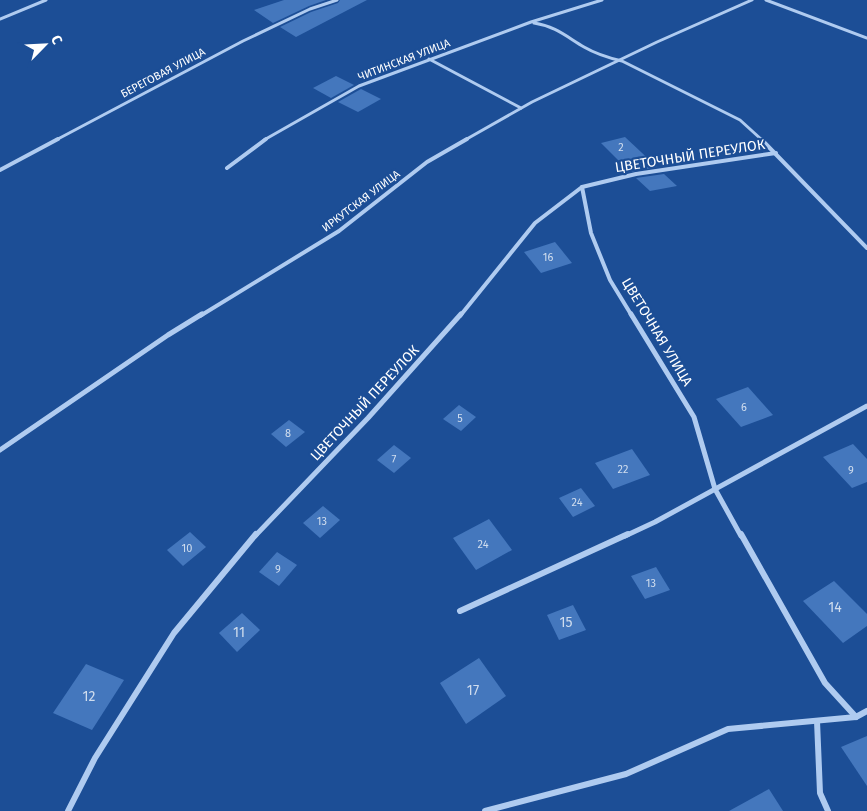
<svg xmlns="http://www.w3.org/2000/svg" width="867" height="811" font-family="'Fira Sans',sans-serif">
  <rect width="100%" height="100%" fill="#1c4e96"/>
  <g fill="#4477bd">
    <polygon points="284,0 326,0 309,6 273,23 254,10"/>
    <polygon points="340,0 367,0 296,37 280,27 311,12 338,3"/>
    <polygon points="336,76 354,85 331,98 313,88"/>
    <polygon points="361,89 381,99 358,112 338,102"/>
    <polygon points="625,137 657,167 630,172 601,143"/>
    <polygon points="664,174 677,186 650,191 636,178"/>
    <polygon points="555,242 572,263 541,273 524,252"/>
    <polygon points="748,387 773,415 741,427 716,399"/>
    <polygon points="459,405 476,417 461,431 443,419"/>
    <polygon points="289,420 305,432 286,447 271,434"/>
    <polygon points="853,444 867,459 867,482 852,488 823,457"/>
    <polygon points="394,445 411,458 394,473 377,460"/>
    <polygon points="632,449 650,475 613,489 595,463"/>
    <polygon points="581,488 595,506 573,517 559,498"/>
    <polygon points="323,506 340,520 320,538 303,523"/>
    <polygon points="489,519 512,550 476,570 453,538"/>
    <polygon points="190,532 206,547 183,566 167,550"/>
    <polygon points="277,552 297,565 279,586 259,572"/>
    <polygon points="656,567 670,590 645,599 631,576"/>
    <polygon points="834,581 867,614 867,626 843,643 803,601"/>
    <polygon points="573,605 586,630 559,640 547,615"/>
    <polygon points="242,613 260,630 237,652 219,633"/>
    <polygon points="479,658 506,696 466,724 440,683"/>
    <polygon points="86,664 124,680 92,730 53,713"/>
    <polygon points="867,736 867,786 841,747"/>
    <polygon points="769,789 783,811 729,811"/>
  </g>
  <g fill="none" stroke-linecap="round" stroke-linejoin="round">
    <g stroke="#afcbf0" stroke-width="3">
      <polyline points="766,0 867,38"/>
      <polyline points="0,19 46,0"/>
      <path d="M534,23C555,26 567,37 584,47C596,54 609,58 622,61L740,120L762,140"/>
      <polyline points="429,59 521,108"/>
      <polyline points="56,140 243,41 310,9 337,0"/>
      <polyline points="264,140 359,86 531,22 602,0"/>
      <polyline points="465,140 532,102 657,42 752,0"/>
    </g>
    <g stroke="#afcbf0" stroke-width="4">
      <polyline points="761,139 867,248"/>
      <polyline points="227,168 266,139"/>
      <polyline points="0,170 58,139"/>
      <polyline points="582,187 591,233 610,280 632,316"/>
      <polyline points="200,316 339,231 427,162 467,139"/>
      <polyline points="460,316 535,223 582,187 636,174 776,153"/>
    </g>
    <g stroke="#afcbf0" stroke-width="5">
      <polyline points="631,314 694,417 715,489 741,536"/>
      <polyline points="0,450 168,335 202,314"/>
      <polyline points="255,536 368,418 461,314"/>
      <polyline points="625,536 655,522 867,406"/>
    </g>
    <g stroke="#afcbf0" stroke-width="6">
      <polyline points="741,534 825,683 856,717"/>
      <polyline points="460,611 628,534"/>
      <polyline points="817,721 820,793 828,811"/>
      <polyline points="68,811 95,758 174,633 256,534"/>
      <polyline points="485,811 626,774 728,729 856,717 867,711"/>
    </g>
  </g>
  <g text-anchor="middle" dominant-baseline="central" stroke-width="4.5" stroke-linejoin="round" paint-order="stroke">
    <g font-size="11" fill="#fff" stroke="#1c4e96">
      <text transform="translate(404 60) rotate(-21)">ЧИТИНСКАЯ УЛИЦА</text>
      <text transform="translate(163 73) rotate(-28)">БЕРЕГОВАЯ УЛИЦА</text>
      <text transform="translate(361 201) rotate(-37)">ИРКУТСКАЯ УЛИЦА</text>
    </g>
    <g font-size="11" fill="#d0ddee">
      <text x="621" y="147">2</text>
      <text x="548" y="257">16</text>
      <text x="744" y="407">6</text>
      <text x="460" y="418">5</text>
      <text x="288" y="433">8</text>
      <text x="394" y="459">7</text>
      <text x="623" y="469">22</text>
      <text x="851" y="470">9</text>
      <text x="577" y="502">24</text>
      <text x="322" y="521">13</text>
      <text x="483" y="544">24</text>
      <text x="187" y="548">10</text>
      <text x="278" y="569">9</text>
      <text x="651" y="583">13</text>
    </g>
    <g font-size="14" fill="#fff" stroke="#1c4e96">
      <text transform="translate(690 156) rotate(-9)">ЦВЕТОЧНЫЙ ПЕРЕУЛОК</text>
      <text transform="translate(657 332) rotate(59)">ЦВЕТОЧНАЯ УЛИЦА</text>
      <text transform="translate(365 403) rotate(-47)">ЦВЕТОЧНЫЙ ПЕРЕУЛОК</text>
    </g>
    <g font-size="14" fill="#d0ddee">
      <text x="835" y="607">14</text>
      <text x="566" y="622">15</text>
      <text x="239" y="632">11</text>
      <text x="473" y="690">17</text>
      <text x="89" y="696">12</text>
    </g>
  </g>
  <g transform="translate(45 45) rotate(66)" stroke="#1c4e96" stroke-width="4" paint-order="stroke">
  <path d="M0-4L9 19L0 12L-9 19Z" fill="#ffffff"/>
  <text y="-8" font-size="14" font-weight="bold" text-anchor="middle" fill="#ffffff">С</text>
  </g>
</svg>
